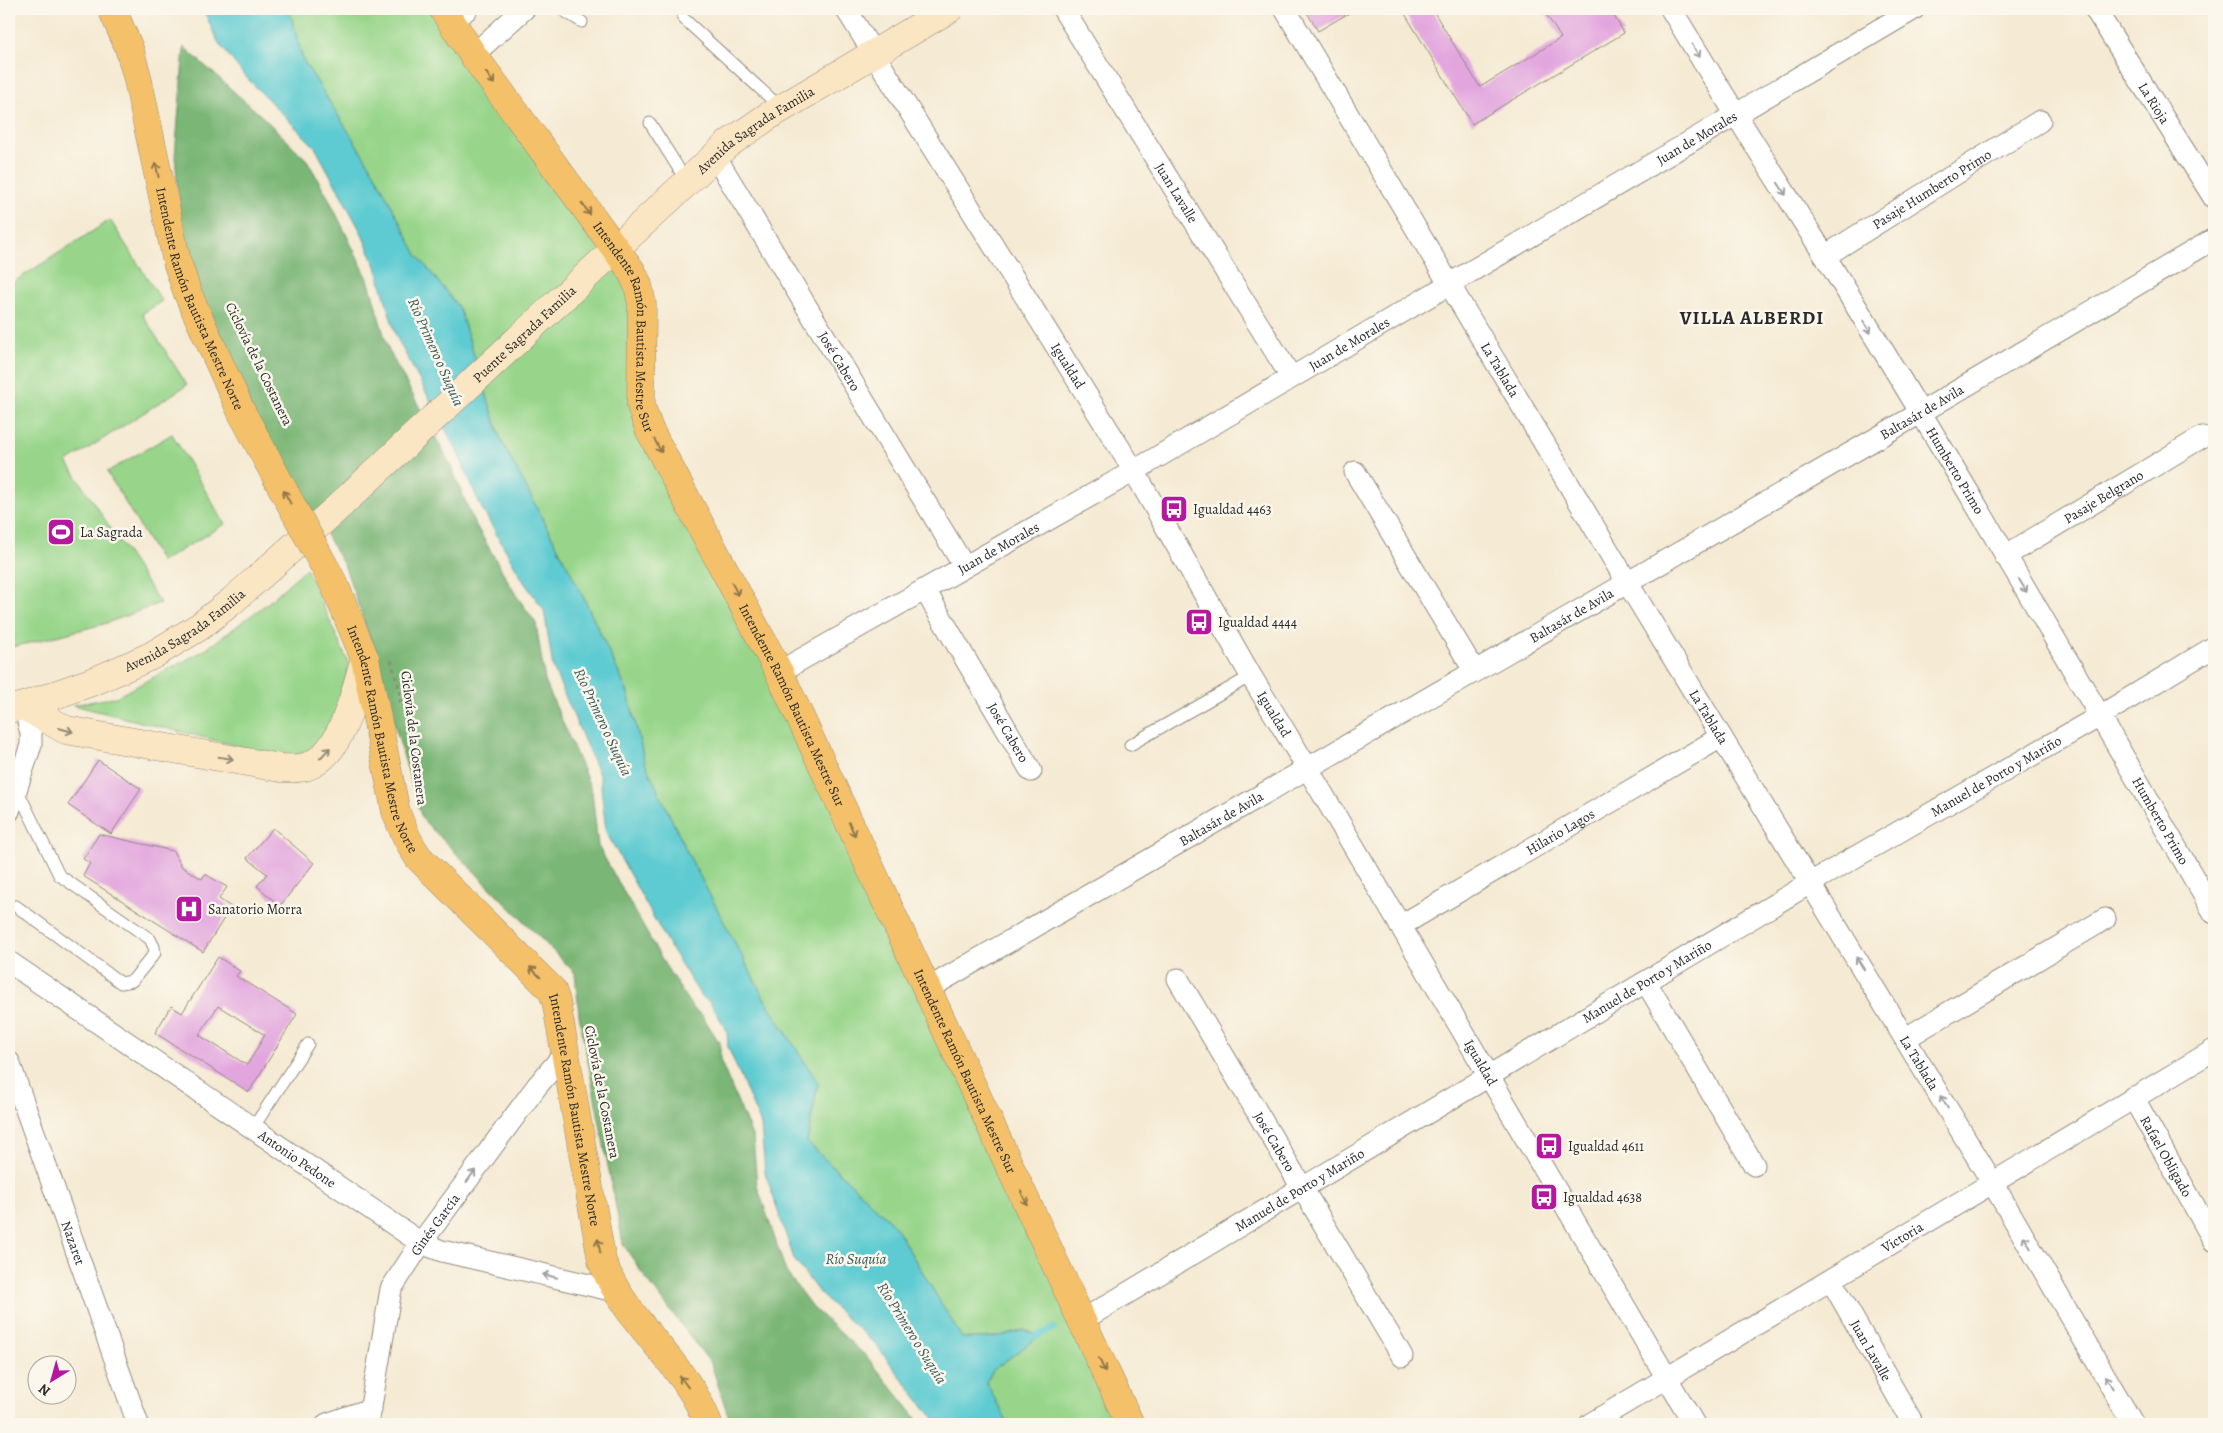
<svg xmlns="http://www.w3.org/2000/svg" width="2223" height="1433" font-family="Alegreya,serif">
  <rect width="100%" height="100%" fill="#fbf7ec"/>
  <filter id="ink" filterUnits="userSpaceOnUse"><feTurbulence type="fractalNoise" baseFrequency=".02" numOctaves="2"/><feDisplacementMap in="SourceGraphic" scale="10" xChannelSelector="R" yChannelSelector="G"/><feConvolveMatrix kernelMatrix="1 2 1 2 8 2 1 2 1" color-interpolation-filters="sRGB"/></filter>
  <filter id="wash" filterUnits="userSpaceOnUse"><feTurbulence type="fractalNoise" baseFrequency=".0096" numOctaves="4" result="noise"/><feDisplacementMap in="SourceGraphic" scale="20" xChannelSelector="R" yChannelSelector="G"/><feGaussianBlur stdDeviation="1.12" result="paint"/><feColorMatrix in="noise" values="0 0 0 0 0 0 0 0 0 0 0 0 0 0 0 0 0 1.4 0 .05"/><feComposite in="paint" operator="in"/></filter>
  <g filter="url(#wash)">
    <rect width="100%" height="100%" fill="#f5ead3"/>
    <g fill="#98d58a" stroke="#62805a">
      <path d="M283,9H443L631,270L640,388L1130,1424H1008L986,1382L994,1369L1037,1338L1024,1330C1003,1337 984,1339 962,1338L894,1225L807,1142L818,1083L764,998L686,850L645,763L628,693L580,590L501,440L459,308L417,255L374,172L303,60L291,16Z"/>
      <polygon points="110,220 162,301 142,314 187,385 67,462 160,603 104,624 9,648 9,285"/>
      <polygon points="172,434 225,524 161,562 107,472"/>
      <polygon points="306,568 349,664 340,706 325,739 300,756 269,754 73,705 116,697 205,650 269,602"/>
    </g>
    <polygon fill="#7ab676" stroke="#527050" points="184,47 267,121 307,160 329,199 368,279 388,349 450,464 473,520 516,595 536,623 545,681 592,791 598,846 662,960 693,1009 702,1015 720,1044 720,1060 753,1138 757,1185 786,1272 812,1307 867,1357 921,1424 731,1424 711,1364 642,1273 623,1244 579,1015 575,973 422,819 368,634 345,567 242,393 183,250 175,156"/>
    <path fill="#5dcbd1" stroke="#447b7e" d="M203,9H283L291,16L303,60L374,172L417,255L459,308L501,440L580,590L628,693L645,763L686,850L764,998L818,1083L807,1142L894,1225L962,1338C984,1339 1003,1337 1024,1330L1035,1334L1037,1338L994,1369L986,1382L1008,1424H938L875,1344L820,1294L794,1259L765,1172L761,1125L728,1047L727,1031L710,1002L701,996L670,947L606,832L600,777L553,668L544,610L524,582L481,507L457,451L396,336L376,266L359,228L315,147L244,75L218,42Z"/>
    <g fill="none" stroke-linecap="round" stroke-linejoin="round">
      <polyline stroke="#5dcbd1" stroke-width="6" points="1030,1339 1054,1328"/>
    </g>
    <g id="blocks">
      <g fill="#e2a5de" fill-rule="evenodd">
        <polygon points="1305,9 1356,9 1318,31"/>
        <polygon points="1402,9 1432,9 1480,87 1561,38 1543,9 1610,9 1624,33 1472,124"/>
        <polygon points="98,760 141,789 111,834 68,805"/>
        <polygon points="273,828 314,863 280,906 257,886 267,874 247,858"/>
        <polygon points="99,834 173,851 182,867 202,879 205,874 227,887 219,899 231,907 203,952 83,876 90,863 83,859"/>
        <path d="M218,957L240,971L236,976L297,1014L249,1092L155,1033L171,1006L182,1013ZM218,1006L265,1035L247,1065L199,1035Z"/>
      </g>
    </g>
  </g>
  <g filter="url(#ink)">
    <use href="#blocks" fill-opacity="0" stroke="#908a7f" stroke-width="1"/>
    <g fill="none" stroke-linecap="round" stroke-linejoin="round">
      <g stroke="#908a7f" stroke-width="13">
        <g id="service">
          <polyline points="561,9 582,22"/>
          <polyline points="683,18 781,108"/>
          <polyline points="650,123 687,182"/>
          <polyline points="1130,745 1251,676"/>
          <polyline points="16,906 121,983 132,981 155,953 154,947 150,939 59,875 17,789"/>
          <polyline points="253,1128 308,1044"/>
        </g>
      </g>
      <g stroke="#908a7f" stroke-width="23">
        <g id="minor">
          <path id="s1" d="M846,9L1134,471L1251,676L1308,769L1694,1424"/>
          <path id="s2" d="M1063,9L1291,377"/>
          <path id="s3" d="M1285,9L1627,582L1992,1182L2133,1424"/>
          <path id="s4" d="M1671,9C1721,92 1773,174 1825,256C1959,472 2087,693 2214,913"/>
          <path id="s5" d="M2095,9L2214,198"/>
          <polyline points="451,23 467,9"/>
          <polyline points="473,55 524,9"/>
          <path id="s6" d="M715,156L964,566"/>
          <path id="s7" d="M1825,256L2040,121"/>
          <polyline points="1355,472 1475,672"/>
          <path id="s8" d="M2005,556L2202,437"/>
          <path id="s9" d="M925,590L1031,771"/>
          <path id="s10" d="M779,672L1134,471L1914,9"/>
          <polyline points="9,811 31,745 31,733 24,706"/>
          <path id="s11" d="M1400,926L1721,737"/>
          <path id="s12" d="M9,962L421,1243L442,1251L615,1291"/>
          <path id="s13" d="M1178,979L1402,1356"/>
          <polyline points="1646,982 1754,1165"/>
          <path id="s14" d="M927,989L1920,413L2214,239"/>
          <polyline points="1906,1038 2105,919"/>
          <path id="s15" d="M9,1062L138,1424"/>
          <path id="s16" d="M2133,1097L2214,1241"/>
          <path id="s17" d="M1831,1280L1911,1420"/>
          <path id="s18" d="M1081,1321L1810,883L2100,716L2214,647"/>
          <polyline points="327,1424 371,1409"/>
          <path id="s19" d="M368,1424L391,1289L421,1243L537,1086L565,1053"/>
          <path id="s20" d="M1590,1424L2214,1050"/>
        </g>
      </g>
      <g stroke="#908a7f" stroke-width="29">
        <g id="secondary">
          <path d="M24,706L66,730L281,768C289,768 298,769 305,767C343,756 354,692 365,659"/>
          <path id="s21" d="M9,709L24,706L97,680L151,656L199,627L232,601L335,510L728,144L767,117L949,9"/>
        </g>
      </g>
      <g stroke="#908a7f" stroke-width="29">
        <g id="primary">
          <path id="s22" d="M112,9L129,48L137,76L177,262L188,294L242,413"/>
          <path id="s23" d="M443,9L473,55L631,270L638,285L642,304L641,406L649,429L779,672L1130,1424"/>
          <path id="s24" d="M335,586L365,659L396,812C402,829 409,844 419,858L552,990L556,1001L602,1261C625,1323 687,1364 708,1424"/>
        </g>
      </g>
      <polyline stroke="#908a7f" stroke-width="3" stroke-dasharray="4 4" stroke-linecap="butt" points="391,660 399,688 401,707"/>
      <use href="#service" stroke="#fff" stroke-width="11"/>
      <use href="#minor" stroke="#fff" stroke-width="21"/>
      <use href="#secondary" stroke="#fbe6c3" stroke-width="28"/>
      <use href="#primary" stroke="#f4c16a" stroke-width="28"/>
      <g stroke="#908a7f" stroke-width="29" stroke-linecap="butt">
        <polyline id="primary-bridge" points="242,413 335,586"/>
      </g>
      <use href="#primary-bridge" stroke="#f4c16a" stroke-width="28"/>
    </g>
    <defs><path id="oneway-shaft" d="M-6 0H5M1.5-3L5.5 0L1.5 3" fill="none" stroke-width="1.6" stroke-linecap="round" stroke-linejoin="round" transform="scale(1.25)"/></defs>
    <g stroke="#a0a0a0">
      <use href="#oneway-shaft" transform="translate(1696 51) rotate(59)"/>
      <use href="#oneway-shaft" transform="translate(1782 189) rotate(57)"/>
      <use href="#oneway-shaft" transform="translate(1867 327) rotate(59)"/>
      <use href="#oneway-shaft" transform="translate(2023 586) rotate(59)"/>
      <use href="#oneway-shaft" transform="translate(1860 963) rotate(-122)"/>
      <use href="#oneway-shaft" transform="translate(1944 1102) rotate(-121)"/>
      <use href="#oneway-shaft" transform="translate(471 1176) rotate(-54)"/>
      <use href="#oneway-shaft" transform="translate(2027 1242) rotate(-120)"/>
      <use href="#oneway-shaft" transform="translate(550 1276) rotate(-167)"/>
      <use href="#oneway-shaft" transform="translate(2109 1382) rotate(-120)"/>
    </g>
    <g stroke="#90764a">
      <use href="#oneway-shaft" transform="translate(490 78) rotate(54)"/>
      <use href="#oneway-shaft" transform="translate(157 170) rotate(-102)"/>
      <use href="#oneway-shaft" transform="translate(586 209) rotate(54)"/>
      <use href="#oneway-shaft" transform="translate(658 446) rotate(62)"/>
      <use href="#oneway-shaft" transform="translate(287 497) rotate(-118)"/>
      <use href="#oneway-shaft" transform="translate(735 589) rotate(62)"/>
      <use href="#oneway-shaft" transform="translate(852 829) rotate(65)"/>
      <use href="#oneway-shaft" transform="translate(535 972) rotate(-136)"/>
      <use href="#oneway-shaft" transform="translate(1024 1198) rotate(65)"/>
      <use href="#oneway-shaft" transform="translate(599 1246) rotate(-100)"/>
      <use href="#oneway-shaft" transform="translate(1102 1365) rotate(65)"/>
      <use href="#oneway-shaft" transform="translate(684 1382) rotate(-127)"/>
    </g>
    <g stroke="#938877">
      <use href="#oneway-shaft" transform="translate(66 730) rotate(16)"/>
      <use href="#oneway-shaft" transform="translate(325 753) rotate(-47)"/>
      <use href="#oneway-shaft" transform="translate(226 758) rotate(10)"/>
    </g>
  </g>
  <defs>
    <g id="bus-square" transform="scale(1.4375)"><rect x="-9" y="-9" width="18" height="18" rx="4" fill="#b5179e" stroke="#fbf7ec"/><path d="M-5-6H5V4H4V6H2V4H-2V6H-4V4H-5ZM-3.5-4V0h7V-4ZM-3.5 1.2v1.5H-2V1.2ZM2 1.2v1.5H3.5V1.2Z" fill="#fff"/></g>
    <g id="stadium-square" transform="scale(1.4375)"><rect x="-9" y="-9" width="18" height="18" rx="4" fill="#b5179e" stroke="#fbf7ec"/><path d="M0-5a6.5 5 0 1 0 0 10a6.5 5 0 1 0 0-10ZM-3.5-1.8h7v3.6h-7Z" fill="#fff"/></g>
    <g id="hospital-square" transform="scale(1.4375)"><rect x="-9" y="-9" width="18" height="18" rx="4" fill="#b5179e" stroke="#fbf7ec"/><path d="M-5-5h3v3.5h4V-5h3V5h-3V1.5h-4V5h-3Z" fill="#fff"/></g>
  </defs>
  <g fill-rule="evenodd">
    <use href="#bus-square" x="1174" y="509"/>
    <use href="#stadium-square" x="61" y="532"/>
    <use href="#bus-square" x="1199" y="622"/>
    <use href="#hospital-square" x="189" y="909"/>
    <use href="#bus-square" x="1549" y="1146"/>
    <use href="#bus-square" x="1544" y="1197"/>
  </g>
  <g text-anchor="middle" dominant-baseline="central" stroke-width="5" stroke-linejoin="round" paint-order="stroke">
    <g font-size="14" fill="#2b2b2b" stroke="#fbf7ec">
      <text stroke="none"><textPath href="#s5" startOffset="111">La Rioja</textPath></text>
      <text stroke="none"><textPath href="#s21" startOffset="955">Avenida Sagrada Familia</textPath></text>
      <text stroke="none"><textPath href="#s10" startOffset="1062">Juan de Morales</textPath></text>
      <text stroke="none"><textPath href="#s7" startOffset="126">Pasaje Humberto Primo</textPath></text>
      <text stroke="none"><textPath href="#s2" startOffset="216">Juan Lavalle</textPath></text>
      <text stroke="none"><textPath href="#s22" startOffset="304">Intendente Ramón Bautista Mestre Norte</textPath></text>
      <text stroke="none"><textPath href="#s23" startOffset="375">Intendente Ramón Bautista Mestre Sur</textPath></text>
      <text stroke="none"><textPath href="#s21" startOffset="646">Puente Sagrada Familia</textPath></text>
      <text stroke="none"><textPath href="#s10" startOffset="658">Juan de Morales</textPath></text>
      <text stroke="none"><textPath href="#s6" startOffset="240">José Cabero</textPath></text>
      <text transform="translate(259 364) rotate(64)">Ciclovía de la Costanera</text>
      <text stroke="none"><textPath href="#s1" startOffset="420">Igualdad</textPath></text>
      <text stroke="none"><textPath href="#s3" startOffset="420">La Tablada</textPath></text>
      <text stroke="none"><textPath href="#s14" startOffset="1150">Baltasár de Avila</textPath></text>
      <text stroke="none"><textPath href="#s4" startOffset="542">Humberto Primo</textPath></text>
      <text stroke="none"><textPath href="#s8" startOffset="115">Pasaje Belgrano</textPath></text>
      <text stroke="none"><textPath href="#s10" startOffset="252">Juan de Morales</textPath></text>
      <text stroke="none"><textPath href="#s14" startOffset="745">Baltasár de Avila</textPath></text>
      <text stroke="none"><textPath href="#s21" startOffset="194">Avenida Sagrada Familia</textPath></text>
      <text stroke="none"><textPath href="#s23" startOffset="795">Intendente Ramón Bautista Mestre Sur</textPath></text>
      <text stroke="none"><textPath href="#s1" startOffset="825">Igualdad</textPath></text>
      <text stroke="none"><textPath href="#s3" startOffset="825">La Tablada</textPath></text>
      <text stroke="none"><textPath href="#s9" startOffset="165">José Cabero</textPath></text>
      <text stroke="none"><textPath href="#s24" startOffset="161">Intendente Ramón Bautista Mestre Norte</textPath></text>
      <text transform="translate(414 738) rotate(83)">Ciclovía de la Costanera</text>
      <text stroke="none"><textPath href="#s18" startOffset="1065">Manuel de Porto y Mariño</textPath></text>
      <text stroke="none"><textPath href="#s14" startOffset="340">Baltasár de Avila</textPath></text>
      <text stroke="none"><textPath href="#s4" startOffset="948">Humberto Primo</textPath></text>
      <text stroke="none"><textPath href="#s11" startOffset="186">Hilario Lagos</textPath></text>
      <text stroke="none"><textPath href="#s18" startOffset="660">Manuel de Porto y Mariño</textPath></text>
      <text stroke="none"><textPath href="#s3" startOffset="1230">La Tablada</textPath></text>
      <text stroke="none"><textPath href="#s1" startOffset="1230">Igualdad</textPath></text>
      <text stroke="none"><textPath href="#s23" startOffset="1200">Intendente Ramón Bautista Mestre Sur</textPath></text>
      <text transform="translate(602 1092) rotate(79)">Ciclovía de la Costanera</text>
      <text stroke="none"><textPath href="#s24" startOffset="596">Intendente Ramón Bautista Mestre Norte</textPath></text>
      <text stroke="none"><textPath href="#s13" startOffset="189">José Cabero</textPath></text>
      <text stroke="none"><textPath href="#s16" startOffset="68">Rafael Obligado</textPath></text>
      <text stroke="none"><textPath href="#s12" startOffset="349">Antonio Pedone</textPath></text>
      <text stroke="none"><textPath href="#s18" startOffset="255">Manuel de Porto y Mariño</textPath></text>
      <text stroke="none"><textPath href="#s19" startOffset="215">Ginés García</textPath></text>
      <text stroke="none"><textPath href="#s20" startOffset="364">Victoria</textPath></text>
      <text stroke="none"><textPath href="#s15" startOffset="192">Nazaret</textPath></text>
      <text stroke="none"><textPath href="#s17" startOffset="81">Juan Lavalle</textPath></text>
    </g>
    <g font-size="14" fill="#2b2b2b" stroke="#fbf7ec" text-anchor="start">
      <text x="1193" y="509">Igualdad 4463</text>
      <text x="80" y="532">La Sagrada</text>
      <text x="1218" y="622">Igualdad 4444</text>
      <text x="208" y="909">Sanatorio Morra</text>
      <text x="1568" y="1146">Igualdad 4611</text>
      <text x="1563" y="1197">Igualdad 4638</text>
    </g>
    <g font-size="15" font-style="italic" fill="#3a5b5d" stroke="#fbf7ec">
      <text transform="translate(436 352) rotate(66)">Río Primero o Suquía</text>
      <text transform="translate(603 722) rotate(65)">Río Primero o Suquía</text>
      <text x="856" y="1259">Río Suquía</text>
      <text transform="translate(912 1333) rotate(58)">Río Primero o Suquía</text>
    </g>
    <g font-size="19" font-weight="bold" letter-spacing="1" fill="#2b2b2b" stroke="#fbf7ec">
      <text x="1752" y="318">VILLA ALBERDI</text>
    </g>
  </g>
  <rect width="2223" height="1433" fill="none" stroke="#fbf7ec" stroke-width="30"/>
  <g transform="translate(52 1380) rotate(217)"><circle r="24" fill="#fbf7ec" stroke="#a8a59f"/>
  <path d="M0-4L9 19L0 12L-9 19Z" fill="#b5179e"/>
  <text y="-8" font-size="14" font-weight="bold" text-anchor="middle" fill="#2b2b2b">N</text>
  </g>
</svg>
